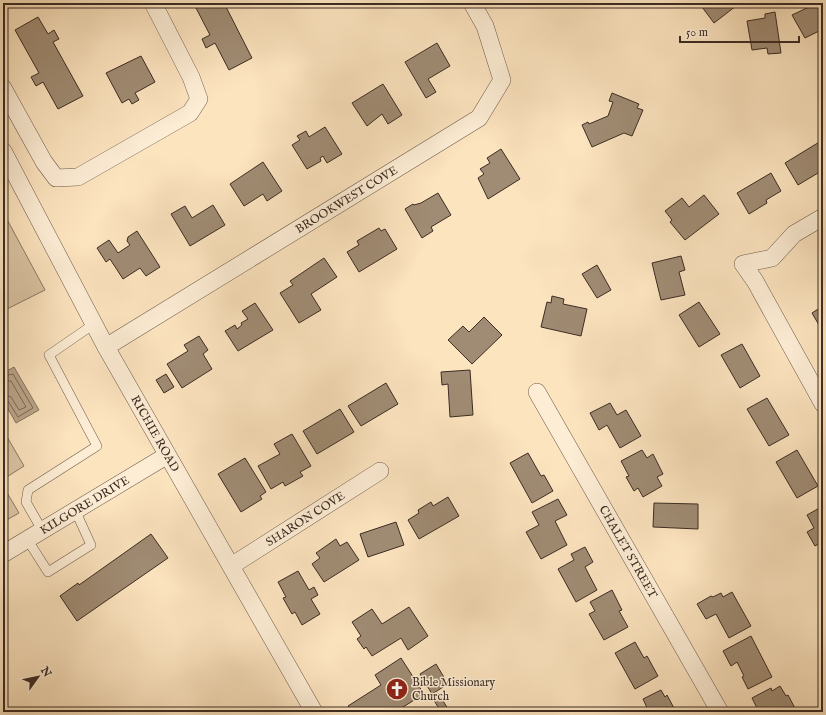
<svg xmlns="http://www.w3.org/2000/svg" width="826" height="715" font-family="'IM FELL English',serif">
  <rect width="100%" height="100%" fill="#fce4bf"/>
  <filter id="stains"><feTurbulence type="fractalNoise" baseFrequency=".005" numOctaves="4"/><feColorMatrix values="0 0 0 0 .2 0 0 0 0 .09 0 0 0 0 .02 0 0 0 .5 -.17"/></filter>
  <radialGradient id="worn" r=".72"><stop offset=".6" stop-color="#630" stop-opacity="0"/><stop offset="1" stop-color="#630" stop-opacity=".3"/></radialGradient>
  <g fill="#dbc5a4" stroke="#8c7864">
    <polygon points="3,212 45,290 3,311"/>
    <polygon points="3,430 24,466 5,478 3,475"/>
    <polygon points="3,486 19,513 3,522"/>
  </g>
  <polygon fill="#bba58a" stroke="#887561" points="14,367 39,410 16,423 3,400 3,373"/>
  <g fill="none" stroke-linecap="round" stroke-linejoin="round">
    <g stroke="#7c6856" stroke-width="1">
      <polyline points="3,376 13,374 33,408 18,417 8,401 3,399"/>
      <polyline points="3,381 11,381 26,407 19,410 11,397 3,394"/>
    </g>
  </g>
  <g fill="#a08c74" stroke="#3c2c23">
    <polygon points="206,3 224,3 252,58 229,70 215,43 206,48 202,39 210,35 196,8"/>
    <polygon points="699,3 734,3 736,6 714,23"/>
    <polygon points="807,3 823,3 823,34 821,30 805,38 792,15 809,7"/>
    <polygon points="775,12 781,53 768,54 767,48 752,50 747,21 765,18 765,14"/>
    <polygon points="38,17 48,34 54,30 59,39 53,42 83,96 58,109 43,82 36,86 31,77 39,73 15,30"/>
    <polygon points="437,43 450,66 428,79 436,92 426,98 405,62"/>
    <polygon points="141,56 155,82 135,93 139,100 132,104 129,99 122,103 106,73"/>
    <polygon points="383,84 402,115 388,124 382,114 367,126 352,103"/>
    <polygon points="612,93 639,104 637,108 643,110 632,136 624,133 592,147 582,125 588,122 589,124 608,116 613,102 609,101"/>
    <polygon points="325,127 342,154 327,163 323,156 320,158 321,161 307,169 292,145 300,140 297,136 306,131 309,137"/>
    <polygon points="821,141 823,144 823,170 798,185 785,163"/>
    <polygon points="501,149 520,179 488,199 478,178 484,174 480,169 490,163 487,158"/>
    <polygon points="263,162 282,191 267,201 263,194 244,206 230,184"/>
    <polygon points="771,173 781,191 766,200 767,203 749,214 737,193"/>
    <polygon points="438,193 451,215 431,227 433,231 422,238 405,209 413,204 414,205 421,203"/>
    <polygon points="704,195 719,214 685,240 670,222 672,220 665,211 682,198 689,207"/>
    <polygon points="213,205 225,225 190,246 171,214 185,206 192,218"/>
    <polygon points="379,228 381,231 385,229 397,249 359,272 347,252 359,245 357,241"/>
    <polygon points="137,231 160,267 146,276 140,268 123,279 110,259 106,262 97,248 109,240 118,253 130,245 127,241 128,237"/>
    <polygon points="681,256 685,270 679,272 685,295 661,300 652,263"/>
    <polygon points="324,258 337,277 311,294 321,310 299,323 280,293 293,285 290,281"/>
    <polygon points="597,265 611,290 597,298 582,274"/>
    <polygon points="552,296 564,299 563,304 587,309 581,336 541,327 547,302 551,303"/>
    <polygon points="699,302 720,334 699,347 679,315"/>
    <polygon points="255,303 273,330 238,351 225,331 235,325 237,329 242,325 241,323 248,319 242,311"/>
    <polygon points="823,306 823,332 812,313"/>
    <polygon points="484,317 502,335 472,364 448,340 463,326 469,332"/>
    <polygon points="199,336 208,350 203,354 212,369 182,388 167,364 188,351 184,345"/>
    <polygon points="742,344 760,376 740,388 721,355"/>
    <polygon points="470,370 473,415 450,417 448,384 442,385 441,372"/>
    <polygon points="166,374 174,387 164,393 156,380"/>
    <polygon points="386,383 398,404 361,426 348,406"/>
    <polygon points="767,398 789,435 769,446 747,409"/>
    <polygon points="610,403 617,415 626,410 641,436 620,448 607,425 599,430 590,413"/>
    <polygon points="340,409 354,432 317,454 303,431"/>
    <polygon points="292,434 311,466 300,472 303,476 285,486 283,482 271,489 258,466 280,454 274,444"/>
    <polygon points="642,450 647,458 653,454 663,474 657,477 662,486 643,497 638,488 634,491 626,477 629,476 621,461"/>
    <polygon points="797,450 818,486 797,498 776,462"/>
    <polygon points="528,453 541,476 544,475 553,491 532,503 510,463"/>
    <polygon points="245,458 266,492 260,496 262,499 241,512 218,474"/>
    <polygon points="448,497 459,516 419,539 408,520 419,513 418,510 431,502 433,506"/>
    <polygon points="558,499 567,515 555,521 567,545 541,559 526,532 539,525 532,512"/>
    <polygon points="654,503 698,504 698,529 653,527"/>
    <polygon points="823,506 823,544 822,542 815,546 807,532 814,528 807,515"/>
    <polygon points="396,522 404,545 368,557 360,534"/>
    <polygon points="151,534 168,558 77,621 60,596 78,583 79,585"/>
    <polygon points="336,539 340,546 347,542 359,560 324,582 312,564 320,558 316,553"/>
    <polygon points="585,547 593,562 585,567 597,590 576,602 558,569 574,560 571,554"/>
    <polygon points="298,571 309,590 314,587 318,595 311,599 320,614 302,625 295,612 292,614 283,598 286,597 278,582"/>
    <polygon points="612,590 622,610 619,611 628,627 604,640 589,614 595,611 590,602"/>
    <polygon points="732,592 751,626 729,638 716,614 706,619 697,604 711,596 713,597 721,593 723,597"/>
    <polygon points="409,607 428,636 408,650 401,638 372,656 366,647 364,649 357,639 361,636 352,622 372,609 382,624"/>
    <polygon points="751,636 772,677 748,689 742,677 744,676 737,662 731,666 723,651"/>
    <polygon points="635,642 644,658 647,656 658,676 635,689 615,653"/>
    <polygon points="401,658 424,694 395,712 352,712 348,706 381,685 375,675"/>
    <polygon points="436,664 448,684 432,694 420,674"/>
    <polygon points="780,686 786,696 788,695 797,712 759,712 752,698 771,688 772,691"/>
    <polygon points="661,690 665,697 667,695 676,712 649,712 643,699"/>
    <polygon points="438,693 450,712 441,712 432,697"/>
  </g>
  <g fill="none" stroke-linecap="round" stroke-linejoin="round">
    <g stroke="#6c5a4a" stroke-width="10">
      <g id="service">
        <polyline points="42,530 26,502 28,490 97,446 49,355 94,324"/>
        <polyline points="27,539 48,572 91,545 75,510"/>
      </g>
    </g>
    <g stroke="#6c5a4a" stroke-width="18">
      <g id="minor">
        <polyline points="3,88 44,162 56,178 78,177 190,113 199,99 191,77 153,3"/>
        <path id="s1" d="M3,151L106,347L314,712"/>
        <polyline points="823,217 794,234 772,258 743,264 755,281 823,404"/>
        <path id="s2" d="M106,347L479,118L502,80L485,26L472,3"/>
        <path id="s3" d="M537,392L720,712"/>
        <path id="s4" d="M3,554L166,456"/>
        <path id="s5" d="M231,566L380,471"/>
      </g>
    </g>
    <use href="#service" stroke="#fdedd5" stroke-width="9"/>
    <use href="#minor" stroke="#fdedd5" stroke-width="17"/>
  </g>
  <defs>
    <g id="church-disc" transform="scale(1.15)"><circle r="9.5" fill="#8f2418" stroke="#fdedd5"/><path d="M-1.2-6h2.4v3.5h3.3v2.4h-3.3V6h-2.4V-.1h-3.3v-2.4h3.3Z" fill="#fff"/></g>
  </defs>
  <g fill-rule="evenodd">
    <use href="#church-disc" x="397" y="689"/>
  </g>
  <g text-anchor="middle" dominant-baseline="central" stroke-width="3" stroke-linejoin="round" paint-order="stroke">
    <g font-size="12" fill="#3c2c23" stroke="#fdedd5">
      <text stroke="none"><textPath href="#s2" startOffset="282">BROOKWEST COVE</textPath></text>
      <text stroke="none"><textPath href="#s1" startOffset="321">RICHIE ROAD</textPath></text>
      <text stroke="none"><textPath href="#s4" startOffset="95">KILGORE DRIVE</textPath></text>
      <text stroke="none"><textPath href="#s5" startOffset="88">SHARON COVE</textPath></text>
      <text stroke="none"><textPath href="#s3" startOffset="184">CHALET STREET</textPath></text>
    </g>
    <g font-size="12" fill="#3c2c23" stroke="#fdedd5" text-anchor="start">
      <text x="412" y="682">Bible Missionary<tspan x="412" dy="14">Church</tspan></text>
    </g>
  </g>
  <rect width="826" height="715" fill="none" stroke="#fce4bf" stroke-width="16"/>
  <rect x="4" y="4" width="818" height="707" fill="none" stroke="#3c2c23" stroke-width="2"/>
  <rect x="8" y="8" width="810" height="699" fill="none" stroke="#3c2c23"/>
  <g transform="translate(38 677) rotate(57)" stroke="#fdedd5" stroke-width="3" paint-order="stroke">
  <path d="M0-3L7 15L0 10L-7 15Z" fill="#3c2c23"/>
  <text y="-6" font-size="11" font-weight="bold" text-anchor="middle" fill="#3c2c23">N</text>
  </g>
  <path d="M680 36v6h119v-6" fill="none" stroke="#3c2c23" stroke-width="2"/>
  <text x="686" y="36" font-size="12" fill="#3c2c23" stroke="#fdedd5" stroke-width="3" paint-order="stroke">50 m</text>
  <rect width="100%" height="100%" filter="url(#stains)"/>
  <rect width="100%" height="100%" fill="url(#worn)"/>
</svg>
